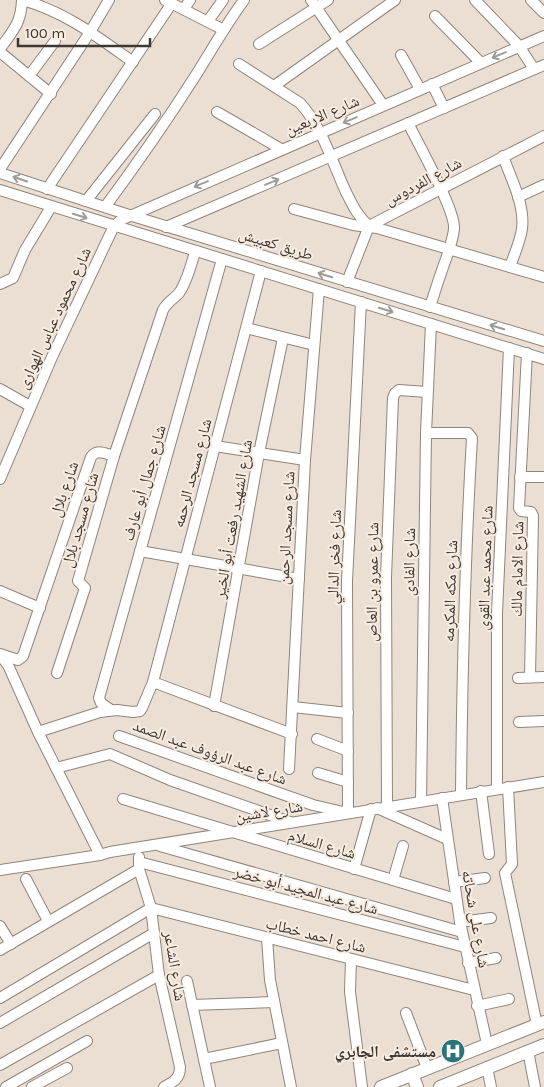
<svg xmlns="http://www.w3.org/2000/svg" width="544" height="1087" font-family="Karla,'Noto Naskh Arabic',sans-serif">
  <rect width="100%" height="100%" fill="#ebded3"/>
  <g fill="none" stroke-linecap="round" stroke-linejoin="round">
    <g stroke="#90857b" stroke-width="12">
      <g id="minor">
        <path d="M23,0C67,13 96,36 133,62"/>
        <polyline points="165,0 222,29"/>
        <polyline points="311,0 383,105"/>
        <polyline points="475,0 519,46 534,69"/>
        <polyline points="531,0 544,13"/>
        <polyline points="184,9 190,0"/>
        <polyline points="435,16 481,63"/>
        <polyline points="208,21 223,0"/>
        <polyline points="259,44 328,0"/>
        <path d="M0,49C13,30 21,24 22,0"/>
        <polyline points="0,52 51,94"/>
        <polyline points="401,55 420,89"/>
        <path d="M239,64L300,103C322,127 332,161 345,190C352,204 357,216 369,226"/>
        <polyline points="29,76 55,41"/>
        <polyline points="432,84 444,108"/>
        <polyline points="274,86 395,0"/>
        <polyline points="217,112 281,149"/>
        <path d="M408,123C418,143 456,211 454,229C453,239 449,250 446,259C440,275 435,291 430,307"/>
        <path d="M503,156C511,179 525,204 522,229C520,242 514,255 510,267"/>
        <polyline points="0,169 90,32 109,0"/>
        <polyline points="0,173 129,215 544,341"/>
        <polyline points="47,189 172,3"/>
        <polyline points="0,190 544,359"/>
        <polyline points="518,197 544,185"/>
        <polyline points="86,201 155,114"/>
        <path d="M105,207C136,165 166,122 194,78C211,51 225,26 244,0"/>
        <polyline points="294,209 353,225 377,228 544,277"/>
        <polyline points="166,227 544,65"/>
        <polyline points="347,282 369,226 544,136"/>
        <polyline points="0,284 13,278 25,250 51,207"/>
        <polyline points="246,328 314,345"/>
        <polyline points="527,353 519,508 521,511 531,512 533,516 530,677"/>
        <polyline points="0,389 30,406"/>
        <path d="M426,433H468L472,438C465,557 462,676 461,795"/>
        <polyline points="215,446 305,460"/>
        <polyline points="520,477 544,477"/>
        <polyline points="0,479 52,357 114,226 121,220 544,36"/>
        <polyline points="140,551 299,579"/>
        <polyline points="0,591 40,608"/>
        <path d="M0,654L18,660L23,656L91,457C97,448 106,454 114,456L163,310C167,302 174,299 179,293C187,282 191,265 195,252"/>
        <polyline points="0,655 8,665 38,732 100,855"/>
        <polyline points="57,673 85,588 78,581 114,456"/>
        <polyline points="518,678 544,677"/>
        <polyline points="153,682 292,734"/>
        <polyline points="214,706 259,453 283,338"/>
        <polyline points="293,707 348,713"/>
        <polyline points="111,710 101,703 99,698 222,259"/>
        <polyline points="519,722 544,721"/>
        <polyline points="38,732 100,712 117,710 133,712 140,711 142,708 153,682 261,271"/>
        <polyline points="119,736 313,805 348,813 347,581 361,302"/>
        <polyline points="317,739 348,751"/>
        <polyline points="56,768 110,754 170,780 290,822"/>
        <polyline points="289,769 305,460 319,289"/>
        <polyline points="318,773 348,782"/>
        <polyline points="508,787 512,864 505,873 537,1025"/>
        <polyline points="497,789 497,613 509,348"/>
        <polyline points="481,791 489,854"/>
        <polyline points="442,798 460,922 487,1044"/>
        <polyline points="123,799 456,899"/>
        <polyline points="421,801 426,433 431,324"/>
        <polyline points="387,807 386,577 393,398 395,393 399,390 427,392"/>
        <polyline points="377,808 447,839"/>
        <polyline points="160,846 462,932"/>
        <path d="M139,857V869L151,908L159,975L180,1067C180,1079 173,1082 164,1087"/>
        <polyline points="139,862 465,947"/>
        <polyline points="354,869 371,809"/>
        <polyline points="0,870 100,855 110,852 544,782"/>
        <polyline points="26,879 48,921"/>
        <polyline points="393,880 403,846"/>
        <polyline points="454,882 485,878"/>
        <polyline points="460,922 491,918"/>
        <polyline points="0,926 11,944"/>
        <polyline points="267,938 270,980 291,1087"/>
        <polyline points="0,950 139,869"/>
        <polyline points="351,959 350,992 362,1087"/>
        <polyline points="468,963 496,958"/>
        <polyline points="187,981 210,1087"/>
        <polyline points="0,998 151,908 474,990"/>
        <polyline points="192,1005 274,1002"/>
        <polyline points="477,1006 509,999"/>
        <polyline points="406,1013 427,1068"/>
        <polyline points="0,1023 154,933"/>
        <polyline points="528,1051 535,1087"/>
        <polyline points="204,1059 282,1043"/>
        <polyline points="0,1065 159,975"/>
        <polyline points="487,1067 491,1087"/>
        <polyline points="6,1087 87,1041"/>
        <polyline points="32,1087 67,1068"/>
      </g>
    </g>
    <g stroke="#90857b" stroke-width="14">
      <g id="major">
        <polyline points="412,1074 417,1087"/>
        <polyline points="381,1087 544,1022"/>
        <polyline points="440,1087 544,1045"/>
      </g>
    </g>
    <use href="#minor" stroke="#fff" stroke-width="10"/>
    <use href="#major" stroke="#fff" stroke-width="12"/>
  </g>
  <defs><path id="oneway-shaft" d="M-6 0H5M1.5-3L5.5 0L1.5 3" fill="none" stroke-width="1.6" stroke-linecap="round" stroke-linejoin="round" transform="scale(1.25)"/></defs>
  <g stroke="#9e9c99">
    <use href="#oneway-shaft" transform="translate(499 55) rotate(157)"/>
    <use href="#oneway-shaft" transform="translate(350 120) rotate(157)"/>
    <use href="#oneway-shaft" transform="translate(20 179) rotate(-161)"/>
    <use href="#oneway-shaft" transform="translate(272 182) rotate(-23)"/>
    <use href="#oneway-shaft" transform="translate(201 184) rotate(157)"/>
    <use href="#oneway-shaft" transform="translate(80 216) rotate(17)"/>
    <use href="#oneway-shaft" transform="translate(325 275) rotate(-163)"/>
    <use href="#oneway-shaft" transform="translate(386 310) rotate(17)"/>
    <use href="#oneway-shaft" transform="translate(497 327) rotate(-163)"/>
  </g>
  <defs>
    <g id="hospital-disc" transform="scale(1.25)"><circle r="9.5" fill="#297379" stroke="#f8ebe0"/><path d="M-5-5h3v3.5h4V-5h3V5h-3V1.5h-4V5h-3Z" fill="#fff"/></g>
  </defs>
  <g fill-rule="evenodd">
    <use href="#hospital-disc" x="453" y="1051"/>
  </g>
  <g text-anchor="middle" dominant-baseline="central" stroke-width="4" stroke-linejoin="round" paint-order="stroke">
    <g font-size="16" fill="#3d3833" stroke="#f8ebe0">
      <text transform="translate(322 115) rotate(-23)">شارع الاربعين</text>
      <text transform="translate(423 181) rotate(-28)">شارع الفردوس</text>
      <text transform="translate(276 244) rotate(17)">طريق كعبيش</text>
      <text transform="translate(54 318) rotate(-65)">شارع محمود عباس الهوارى</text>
      <text transform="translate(192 473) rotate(-75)">شارع مسجد الرحمه</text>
      <text transform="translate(144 483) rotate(-74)">شارع جمال أبو عارف</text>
      <text transform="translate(64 489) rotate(-71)">شارع بلال</text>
      <text transform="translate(233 519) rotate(-80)">شارع الشهيد رفعت أبو الخير</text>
      <text transform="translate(80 520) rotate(-74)">شارع مسجد بلال</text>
      <text transform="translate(286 528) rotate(-87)">شارع مسجد الرحمن</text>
      <text transform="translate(334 557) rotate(-88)">شارع فخر الدالي</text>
      <text transform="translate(409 562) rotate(-89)">شارع الفادى</text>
      <text transform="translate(485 568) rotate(-88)">شارع محمد عبد القوى</text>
      <text transform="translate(517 569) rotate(-89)">شارع الامام مالك</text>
      <text transform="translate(372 582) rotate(-89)">شارع عمرو بن العاص</text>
      <text transform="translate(450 591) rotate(-88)">شارع مكه المكرمه</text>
      <text transform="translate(210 752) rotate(20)">شارع عبد الرؤوف عبد الصمد</text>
      <text transform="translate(269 811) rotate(-9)">شارع لاشين</text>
      <text transform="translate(322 844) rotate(16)">شارع السلام</text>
      <text transform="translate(306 890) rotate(15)">شارع عبد المجيد أبو خضر</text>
      <text transform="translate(476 919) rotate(80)">شارع على شحاته</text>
      <text transform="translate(316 935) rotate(14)">شارع احمد خطاب</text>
      <text transform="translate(175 966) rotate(81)">شارع الشاعر</text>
    </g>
    <g font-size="16" font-weight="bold" fill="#3d3833" stroke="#f8ebe0" text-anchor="end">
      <text x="436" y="1051">مستشفى الجابري</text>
    </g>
  </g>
  <path d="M18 38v8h132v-8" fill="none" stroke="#3d3833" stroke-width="2.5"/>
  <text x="25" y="38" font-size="15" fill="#3d3833" stroke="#f8ebe0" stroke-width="4" paint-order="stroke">100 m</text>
</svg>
